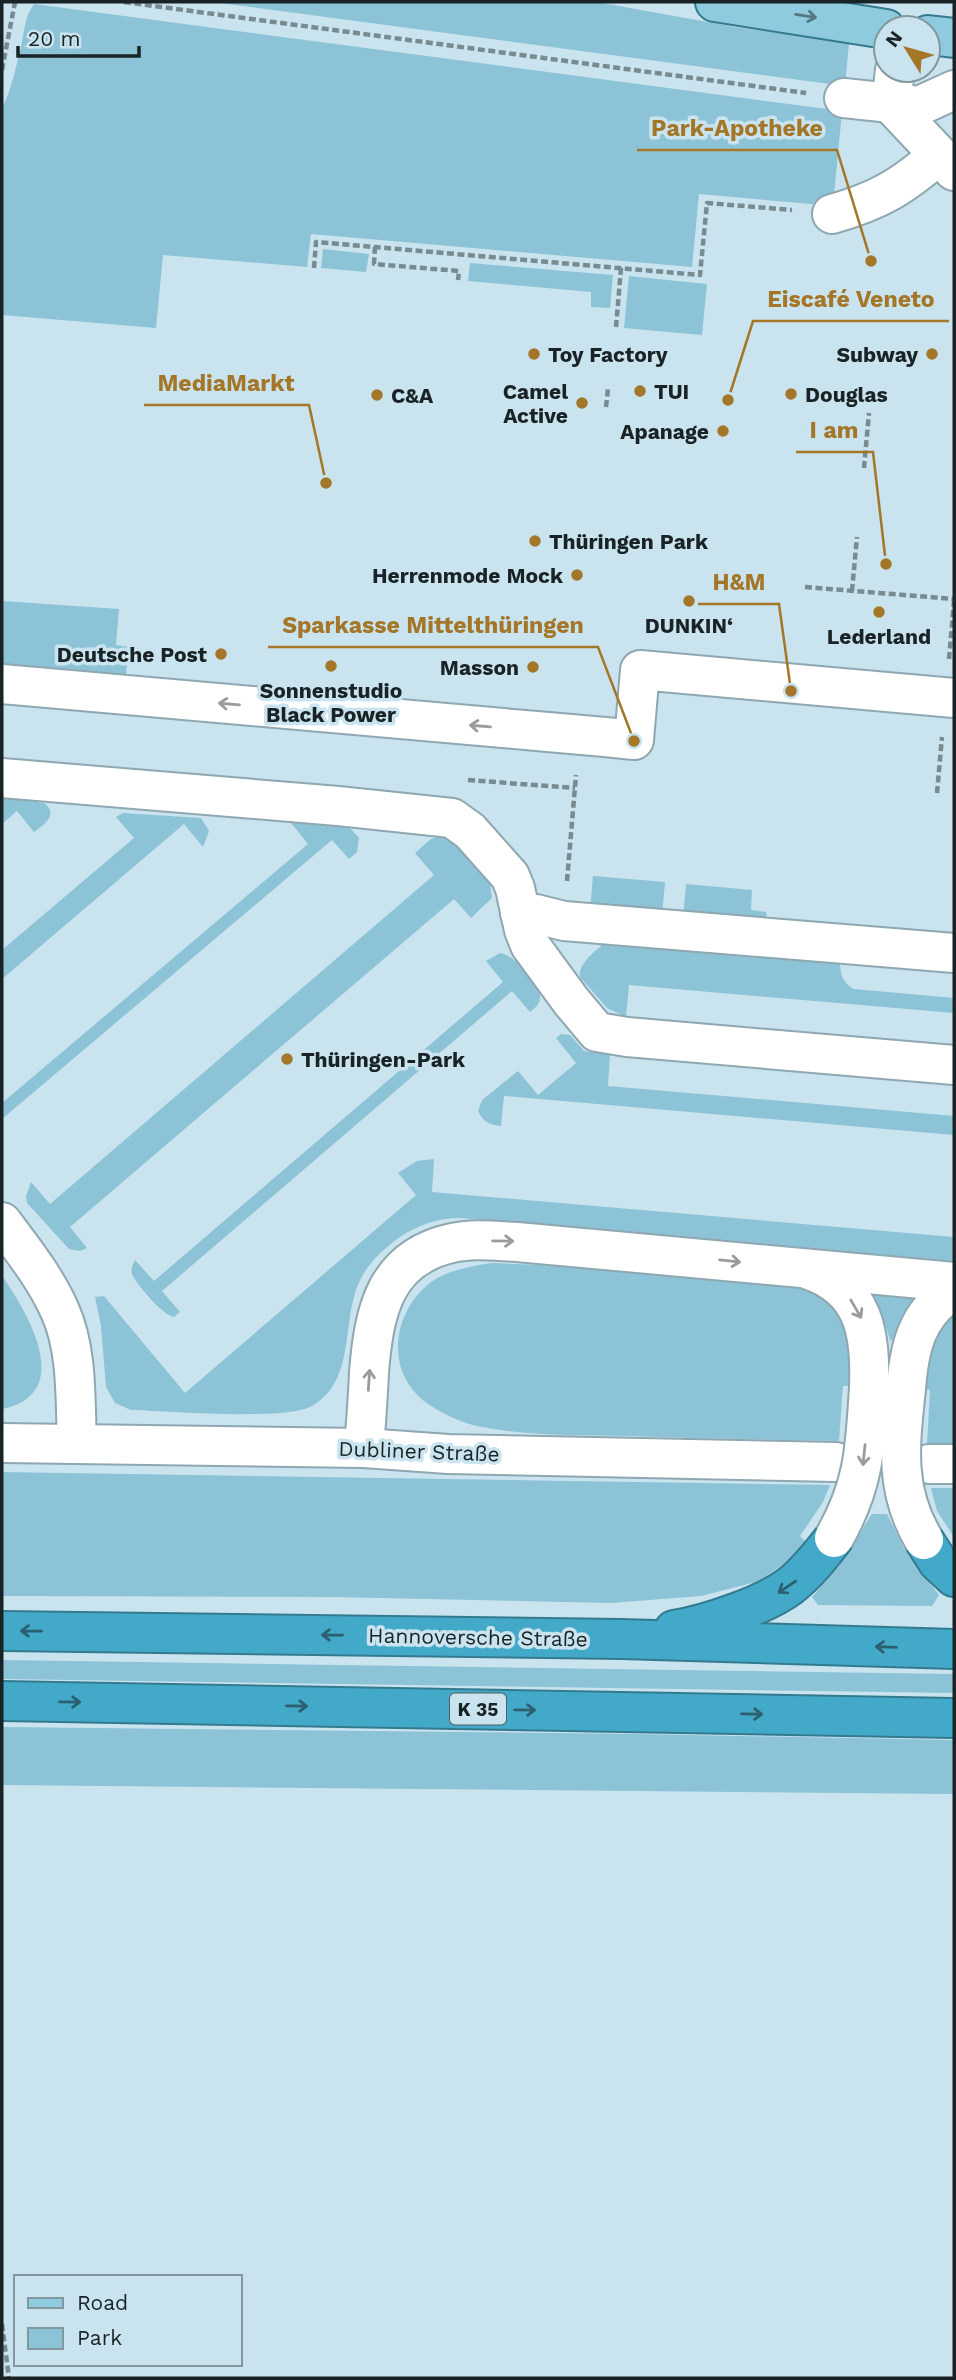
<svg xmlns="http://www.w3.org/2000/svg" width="956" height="2380" font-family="'Work Sans',sans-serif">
  <rect width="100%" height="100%" fill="#c9e4ee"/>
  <g fill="#8dc3d6">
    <polygon points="212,2 597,2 735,27 849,43 845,86"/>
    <path d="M34,4L842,111L833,206L699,194L692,267L311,234L307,267L163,255L156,328L2,315V109C11,90 15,71 20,51C24,35 24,17 34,4Z"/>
    <polygon points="323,249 369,254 366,272 321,268"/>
    <polygon points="470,263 613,275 610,308 591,307 591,292 468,281"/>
    <polygon points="629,276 707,284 702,335 624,328"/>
    <polygon points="2,601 119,609 116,645 129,647 125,682 2,674"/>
    <path d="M2,798L44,803C59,814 45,824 34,832L17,811L2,824Z"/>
    <polygon points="123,813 201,818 209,831 203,847 184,824 2,979 2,950 134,838 116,817"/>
    <polygon points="297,819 350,828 359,838 357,852 349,859 332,840 2,1119 2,1103 308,844 291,823"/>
    <polygon points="437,837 447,838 454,842 490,883 492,898 471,918 454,899 70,1227 87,1248 80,1251 69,1249 27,1203 26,1196 31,1182 50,1204 434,875 415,853 431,839"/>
    <polygon points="593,876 665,882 662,916 590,910"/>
    <polygon points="686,884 752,890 751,910 766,912 768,923 683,918"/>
    <path d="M605,942L840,958C840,972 841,982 854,989L954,998V1013L629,985L626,1017L607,1008L580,977C578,963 595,952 605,942Z"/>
    <path d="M500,953C514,955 542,983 540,998C540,1005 534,1008 530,1012L512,991L162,1291L180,1312L174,1317C164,1316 138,1286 133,1276C130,1271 132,1265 135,1260L154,1281L503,982L486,961Z"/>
    <path d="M561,1034L570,1035L584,1051L610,1055L608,1086L954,1116V1135L504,1096L501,1126C489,1125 483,1122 478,1111L482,1100L518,1071L538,1095L576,1063L556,1038Z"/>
    <path d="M434,1159L432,1192L954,1237V1261L460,1218C438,1218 418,1225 400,1237C383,1249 365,1266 358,1285C342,1323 355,1382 312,1406C286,1421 167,1411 131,1410L115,1403L106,1387L101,1326L95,1297L104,1296L185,1393L416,1195L398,1173L417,1161Z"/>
    <path d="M492,1263L566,1266L770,1284L806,1289L824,1298L839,1312L850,1334L852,1386H843L839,1441C768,1440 697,1438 626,1436C577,1435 526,1436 477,1426C459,1422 439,1412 424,1401C384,1369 393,1311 431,1282C448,1270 472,1266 492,1263Z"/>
    <path d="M2,1276C28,1313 76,1394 2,1409Z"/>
    <polygon points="866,1293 918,1299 902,1318 891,1342 882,1316"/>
    <polygon points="954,1314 954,1444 927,1444 930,1390 923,1389 926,1352 946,1318"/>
    <polygon points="2,1472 830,1485 823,1502 800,1536 807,1543 793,1557 760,1581 701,1596 611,1603 331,1597 2,1596"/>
    <polygon points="931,1488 954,1488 954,1537 937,1511"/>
    <polygon points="872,1514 887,1514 905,1550 939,1595 932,1606 818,1605 812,1597 839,1566"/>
    <polygon points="2,1660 954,1674 954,1693 2,1679"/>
    <polygon points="2,1727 637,1734 954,1740 954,1794 2,1785"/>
  </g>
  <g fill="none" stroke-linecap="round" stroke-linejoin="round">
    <g stroke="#8ea7b1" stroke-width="42">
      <g id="minor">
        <polyline points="895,70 891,104 954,171"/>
        <polyline points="844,98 919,106 954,90"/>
        <path d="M832,214C881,200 901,187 939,155"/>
        <polyline points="2,684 548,732"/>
        <polyline points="605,737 634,740 640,670 954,698"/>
        <polyline points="2,778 338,806 452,818 470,831 510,876 515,888 524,930 530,945 571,1001 597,1032 627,1037 954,1065"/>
        <polyline points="520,913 536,914 564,921 954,953"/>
        <path d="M2,1222C23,1250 46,1279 60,1311C78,1351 75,1401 77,1444"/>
        <path d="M809,1270C865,1289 871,1335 869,1387"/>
        <path d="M906,1389C909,1347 917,1313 954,1290"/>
        <polyline points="2,1443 364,1448 448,1454 836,1462"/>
        <path d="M364,1448C366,1423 368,1397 369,1372C374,1312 384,1258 452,1243C473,1238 495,1241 517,1242L954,1282"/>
        <polyline points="929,1464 954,1464"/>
      </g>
    </g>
    <g stroke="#347a8f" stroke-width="42">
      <g id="major">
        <polyline points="715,2 886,29"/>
        <polyline points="928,35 954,38"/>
      </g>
    </g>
    <g stroke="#347a8f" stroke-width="42">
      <g id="highway">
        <polyline points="924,1540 938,1562 954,1577"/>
        <path d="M674,1630C706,1625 765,1605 790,1586C807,1573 821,1555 834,1538"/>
        <polyline points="2,1631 621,1639 954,1649"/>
        <polyline points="2,1701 954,1718"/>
      </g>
    </g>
    <g stroke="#788b91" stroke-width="4.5" stroke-dasharray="7 3.5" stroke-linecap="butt">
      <polyline points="124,2 806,93"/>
      <polyline points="2,70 15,2"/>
      <polyline points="375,247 374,264 459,271 458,280"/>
      <polyline points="314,268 316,242 700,275 707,203 792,210"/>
      <polyline points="616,327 621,268"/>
      <polyline points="606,407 608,389"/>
      <polyline points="864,468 869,413"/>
      <polyline points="805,587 954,599"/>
      <polyline points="852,591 857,537"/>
      <polyline points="949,659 954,601"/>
      <polyline points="468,780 575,788"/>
      <polyline points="937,793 942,737"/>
      <polyline points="567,881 576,775"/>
      <polyline points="2,2324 9,2378"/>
    </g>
    <use href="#minor" stroke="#fff" stroke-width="38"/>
    <use href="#major" stroke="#8ecbde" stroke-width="38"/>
    <use href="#highway" stroke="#43a9c8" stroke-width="38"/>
    <g stroke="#8ea7b1" stroke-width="42" stroke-linecap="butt">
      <g id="minor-bridge">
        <polyline points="548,732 605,737"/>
        <path d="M906,1389C900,1445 894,1490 924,1540"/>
        <path d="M834,1538C865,1483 865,1448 869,1387"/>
      </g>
    </g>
    <use href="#minor-bridge" stroke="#fff" stroke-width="38"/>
  </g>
  <defs><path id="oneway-shaft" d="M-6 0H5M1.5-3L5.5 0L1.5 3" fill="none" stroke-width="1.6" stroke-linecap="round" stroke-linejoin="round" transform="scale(1.75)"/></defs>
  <use stroke="#547782" href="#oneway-shaft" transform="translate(806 16) rotate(9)"/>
  <g stroke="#989c9d">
    <use href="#oneway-shaft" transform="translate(229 704) rotate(-175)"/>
    <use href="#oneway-shaft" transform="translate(480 726) rotate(-175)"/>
    <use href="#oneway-shaft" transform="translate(503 1241) rotate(1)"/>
    <use href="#oneway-shaft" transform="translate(730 1261) rotate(6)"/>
    <use href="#oneway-shaft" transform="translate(856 1309) rotate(60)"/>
    <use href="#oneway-shaft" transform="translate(369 1380) rotate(-86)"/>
    <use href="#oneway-shaft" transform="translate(864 1455) rotate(96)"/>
  </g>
  <g stroke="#2c5f6f">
    <use href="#oneway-shaft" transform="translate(787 1587) rotate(146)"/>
    <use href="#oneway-shaft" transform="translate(31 1631) rotate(-179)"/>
    <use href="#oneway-shaft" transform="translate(332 1635) rotate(-179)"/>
    <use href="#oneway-shaft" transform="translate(886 1647) rotate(-178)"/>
    <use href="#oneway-shaft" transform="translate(70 1702) rotate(1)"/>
    <use href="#oneway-shaft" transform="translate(297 1706) rotate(1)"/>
    <use href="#oneway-shaft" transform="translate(525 1710) rotate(1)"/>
    <use href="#oneway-shaft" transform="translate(752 1714) rotate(1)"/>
  </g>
  <g fill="#a37628" stroke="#c9e4ee" stroke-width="2.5">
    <circle cx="534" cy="354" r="7"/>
    <circle cx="932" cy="354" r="7"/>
    <circle cx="640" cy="391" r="7"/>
    <circle cx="791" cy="394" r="7"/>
    <circle cx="377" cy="395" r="7"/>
    <circle cx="582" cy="403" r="7"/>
    <circle cx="723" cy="431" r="7"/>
    <circle cx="535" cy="541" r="7"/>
    <circle cx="577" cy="575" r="7"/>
    <circle cx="689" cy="601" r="7"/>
    <circle cx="879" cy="612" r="7"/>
    <circle cx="221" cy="654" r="7"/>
    <circle cx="331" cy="666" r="7"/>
    <circle cx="533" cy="667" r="7"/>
    <circle cx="287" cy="1059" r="7"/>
  </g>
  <g text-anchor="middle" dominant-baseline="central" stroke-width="7" stroke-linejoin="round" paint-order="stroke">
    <rect fill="#c9e4ee" stroke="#4e5d62" stroke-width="2" x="450" y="1693.5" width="56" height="31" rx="5"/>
    <g font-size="19" font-weight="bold" fill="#192326">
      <text x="478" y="1709">K 35</text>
    </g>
    <g font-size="21" font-weight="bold" fill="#192326" stroke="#c9e4ee" text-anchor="start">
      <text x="548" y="354">Toy Factory</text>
      <text x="918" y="354" text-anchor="end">Subway</text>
      <text x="568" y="391" text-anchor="end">Camel<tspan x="568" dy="24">Active</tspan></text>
      <text x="654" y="391">TUI</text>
      <text x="805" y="394">Douglas</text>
      <text x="391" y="395">C&amp;A</text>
      <text x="709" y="431" text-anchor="end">Apanage</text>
      <text x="549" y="541">Thüringen Park</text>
      <text x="563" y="575" text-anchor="end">Herrenmode Mock</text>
      <text x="689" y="625" text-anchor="middle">DUNKIN‘</text>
      <text x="879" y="636" text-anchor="middle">Lederland</text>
      <text x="207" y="654" text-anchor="end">Deutsche Post</text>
      <text x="519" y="667" text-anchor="end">Masson</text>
      <text x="331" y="690" text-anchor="middle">Sonnenstudio<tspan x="331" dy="24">Black Power</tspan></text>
      <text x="301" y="1059">Thüringen-Park</text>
    </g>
    <g font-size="21" fill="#192326" stroke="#c9e4ee">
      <text transform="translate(419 1451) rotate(2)">Dubliner Straße</text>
      <text transform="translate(478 1637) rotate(1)">Hannoversche Straße</text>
    </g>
  </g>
  <path fill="none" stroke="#a37628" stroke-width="2.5" d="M871 261L837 150H637M728 400L753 321H949M326 483L309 405H144M886 564L873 452H796M791 691L779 604H698M634 741L598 647H268"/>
  <g fill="#a37628" stroke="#c9e4ee" stroke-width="2.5">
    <circle cx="871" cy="261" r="7"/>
    <circle cx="728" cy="400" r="7"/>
    <circle cx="326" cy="483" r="7"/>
    <circle cx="886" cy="564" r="7"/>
    <circle cx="791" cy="691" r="7"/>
    <circle cx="634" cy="741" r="7"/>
  </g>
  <g font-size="23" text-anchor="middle" font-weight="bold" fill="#a37628" stroke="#c9e4ee" stroke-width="7" stroke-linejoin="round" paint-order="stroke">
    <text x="737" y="136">Park-Apotheke</text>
    <text x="851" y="307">Eiscafé Veneto</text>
    <text x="226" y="391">MediaMarkt</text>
    <text x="834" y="438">I am</text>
    <text x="739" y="590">H&amp;M</text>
    <text x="433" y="633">Sparkasse Mittelthüringen</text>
  </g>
  <rect width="956" height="2380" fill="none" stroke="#192326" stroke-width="7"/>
  <rect x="14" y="2275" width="228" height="91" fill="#c9e4ee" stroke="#83979e" stroke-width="2"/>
  <rect x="28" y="2298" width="35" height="10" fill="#8ecbde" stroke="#83979e" stroke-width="2"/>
  <text x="77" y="2310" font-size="21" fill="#192326">Road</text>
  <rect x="28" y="2328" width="35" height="21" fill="#8dc3d6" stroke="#83979e" stroke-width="2"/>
  <text x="77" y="2345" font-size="21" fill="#192326">Park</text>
  <g transform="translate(907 49) rotate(307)"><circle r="33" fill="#c9e4ee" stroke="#83979e" stroke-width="2"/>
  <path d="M0-5L12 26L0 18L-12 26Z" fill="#a37628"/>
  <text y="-10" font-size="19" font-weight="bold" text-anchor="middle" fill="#192326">N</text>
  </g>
  <path d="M18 46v10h121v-10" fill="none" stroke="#192326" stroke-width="3.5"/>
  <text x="28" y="46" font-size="21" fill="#192326" stroke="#c9e4ee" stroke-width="5" paint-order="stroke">20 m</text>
</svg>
